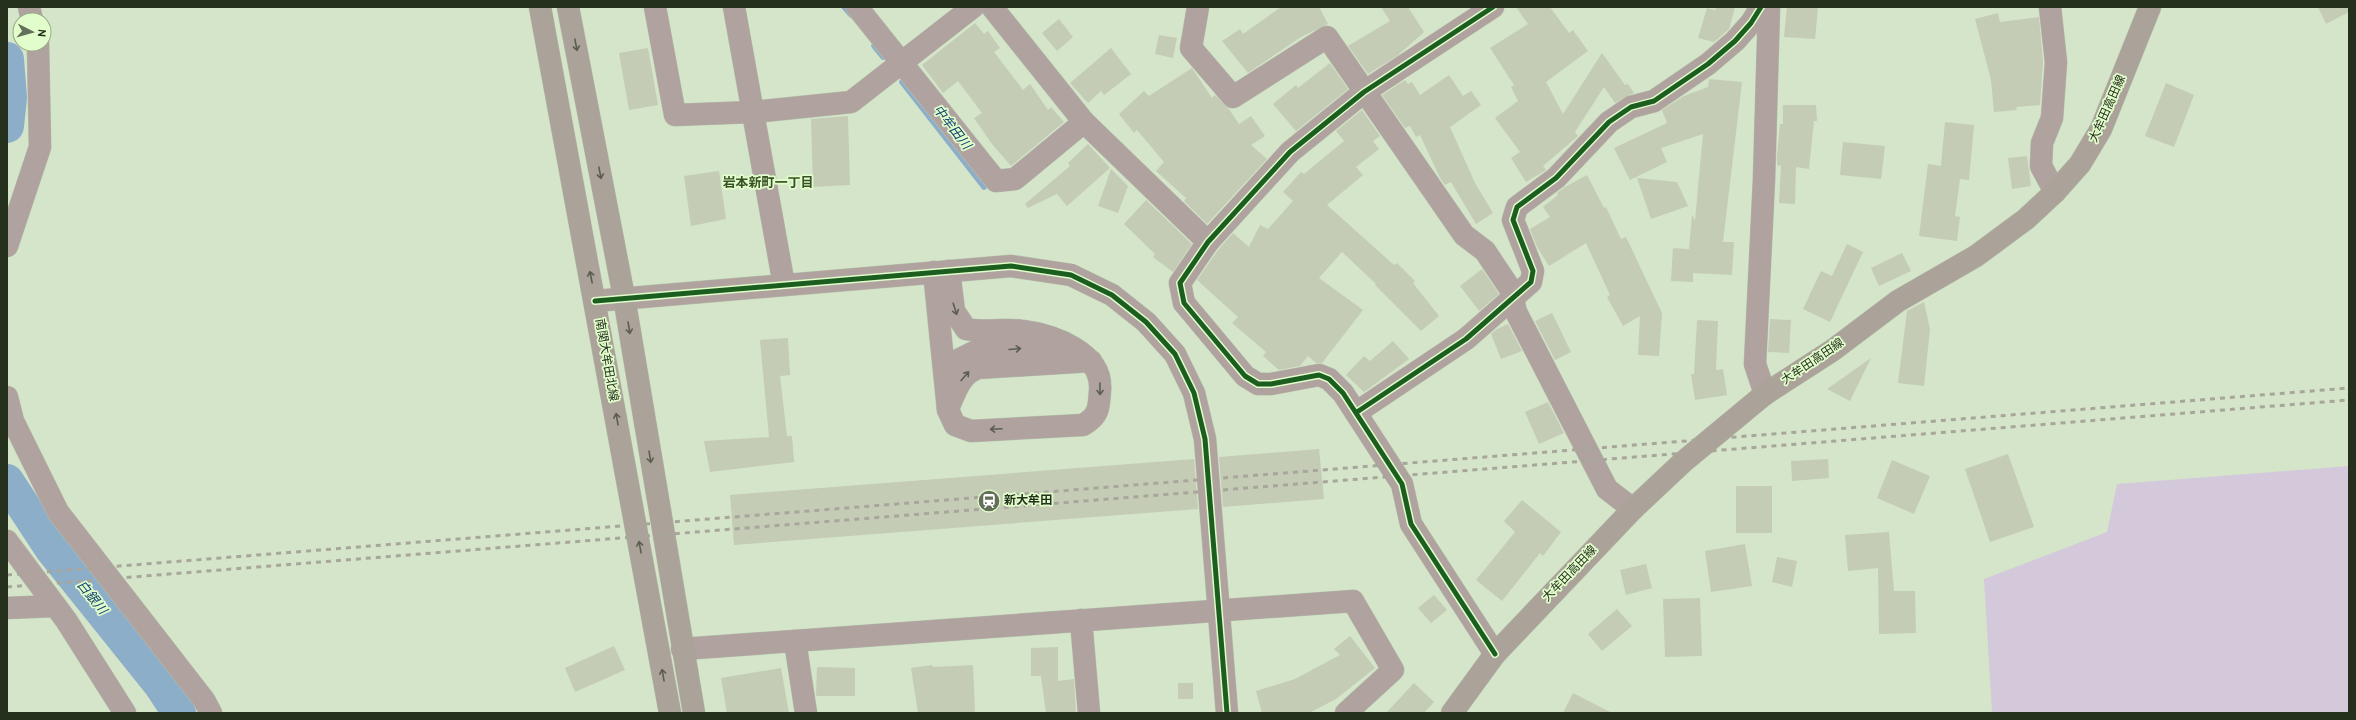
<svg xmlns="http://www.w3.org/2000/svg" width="2356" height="720" font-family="Overpass,'Noto Sans JP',sans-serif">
  <rect width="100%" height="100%" fill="#d5e5c9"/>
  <polygon fill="#d4c9db" points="2349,466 2349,713 1992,713 1984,579 2107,532 2117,484"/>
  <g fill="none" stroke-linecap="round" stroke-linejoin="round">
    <g stroke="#8caec8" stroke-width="5.5">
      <polyline points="844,7 851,15"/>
      <polyline points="874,46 883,57"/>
      <polyline points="902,82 984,187"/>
    </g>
    <g stroke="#8caec8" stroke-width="34">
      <polyline points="7,59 10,98 7,126"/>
      <polyline points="7,481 51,548 160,684 179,713"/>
    </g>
  </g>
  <g fill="#c4ccb6">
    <polygon points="1281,7 1319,7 1328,24 1301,37 1248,73 1222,41 1240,29 1243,34"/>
    <polygon points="1381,7 1408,7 1424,32 1397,56 1368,74 1348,46 1390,21"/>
    <polygon points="1516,7 1550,7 1569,33 1573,30 1588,51 1546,82 1563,114 1602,53 1625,85 1628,84 1634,93 1615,103 1604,87 1575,132 1578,136 1543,166 1546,170 1526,182 1511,158 1520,152 1495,118 1518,101 1511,87 1514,85 1490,48 1528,24"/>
    <polygon points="1716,7 1735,7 1729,29 1714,42 1698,38 1707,8 1715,10"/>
    <polygon points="1787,7 1818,7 1815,39 1784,37"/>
    <polygon points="2318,7 2349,7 2349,12 2326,24"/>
    <polygon points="1998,13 2000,22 2039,17 2043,62 2040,105 2016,107 2017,110 1994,112 1991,80 1975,19"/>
    <polygon points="1059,19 1073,37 1057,51 1042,33"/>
    <polygon points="975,23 984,34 988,31 1000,48 994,52 1023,90 1030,84 1048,110 1051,107 1064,122 1011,166 992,144 974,118 982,113 958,81 943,93 922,65"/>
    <polygon points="1159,35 1177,38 1173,58 1155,54"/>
    <polygon points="648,48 658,105 629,110 619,53"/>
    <polygon points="1111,48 1131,74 1104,95 1101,91 1088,103 1070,83"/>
    <polygon points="1330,63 1348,89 1296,131 1273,104 1296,85 1298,88"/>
    <polygon points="1192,68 1212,98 1215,95 1229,109 1239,124 1251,116 1265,136 1251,145 1267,159 1207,224 1184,201 1186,198 1156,171 1164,162 1137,130 1134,133 1119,114 1144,91 1149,96"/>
    <polygon points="1449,75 1463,96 1471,91 1481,105 1450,127 1475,183 1493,213 1476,224 1451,182 1445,185 1440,178 1420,135 1416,137 1410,126 1405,128 1382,95 1405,80 1408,84 1412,82 1420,95"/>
    <polygon points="1709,79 1742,82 1723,242 1734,242 1732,275 1693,273 1693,282 1671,281 1673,248 1689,249 1692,215 1695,220 1703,134 1661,148 1667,162 1630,180 1614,148 1667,123 1662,110 1684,96 1708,87"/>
    <polygon points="2166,83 2194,95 2174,147 2145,136"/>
    <polygon points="1783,105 1816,105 1817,121 1814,121 1809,169 1796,167 1795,204 1779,203 1781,166 1777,165 1777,155 1780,124 1783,124"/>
    <polygon points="1362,110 1380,136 1373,141 1379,149 1356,167 1363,175 1327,205 1394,265 1397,263 1415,281 1413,283 1439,316 1421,331 1375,285 1376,284 1342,252 1319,278 1363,310 1322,363 1316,363 1308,356 1300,366 1279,370 1263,356 1266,352 1232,323 1238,317 1197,280 1218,250 1233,233 1249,247 1260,225 1268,229 1293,201 1283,192 1301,172 1304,174 1344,141 1336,131"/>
    <polygon points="848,116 850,185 813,187 811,119"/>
    <polygon points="1945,122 1974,125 1969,180 1960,179 1955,216 1960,217 1957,241 1919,236 1928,164 1941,166"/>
    <polygon points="1843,142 1885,146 1881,179 1840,175"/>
    <polygon points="1088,144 1110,168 1067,206 1057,194 1028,208 1025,204 1070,166 1068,163"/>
    <polygon points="2027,156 2031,186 2012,189 2008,158"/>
    <polygon points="1111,169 1128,186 1118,213 1098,206"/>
    <polygon points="719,171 726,219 691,226 684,176"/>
    <polygon points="1587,175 1604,208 1606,207 1621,239 1626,237 1662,313 1659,356 1638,355 1640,316 1623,326 1607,297 1610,295 1586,243 1549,266 1537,247 1530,229 1550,217 1543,207 1558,195 1557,193 1565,187"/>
    <polygon points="1637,178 1677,182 1688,206 1651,219"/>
    <polygon points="1146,200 1192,244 1173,272 1153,257 1155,254 1124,224"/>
    <polygon points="1847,244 1863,252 1830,322 1803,309 1821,271 1832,276"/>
    <polygon points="1902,253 1911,271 1879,286 1871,268"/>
    <polygon points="1482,269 1499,294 1479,311 1460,286"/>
    <polygon points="1924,302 1930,329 1924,386 1898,383 1907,311"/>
    <polygon points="1552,313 1571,352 1555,360 1535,321"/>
    <polygon points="1770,319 1791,320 1789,353 1768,352"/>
    <polygon points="1697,320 1718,321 1716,370 1723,369 1727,395 1695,400 1691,374 1694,374"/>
    <polygon points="1508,324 1522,351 1501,359 1491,334 1497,329"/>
    <polygon points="788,338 790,375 780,376 787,436 792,436 794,462 710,472 704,441 769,437 760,340"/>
    <polygon points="1393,341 1409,359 1364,392 1346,375 1364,356 1370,361"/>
    <polygon points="1871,358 1850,401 1827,389"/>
    <polygon points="1548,402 1564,433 1539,444 1525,412"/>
    <polygon points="1319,449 1324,499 1223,507 1219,457"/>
    <polygon points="2008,454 2034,527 1990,542 1965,469"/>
    <polygon points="1194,459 1198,509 734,545 730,495"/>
    <polygon points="1828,459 1829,478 1792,481 1791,461"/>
    <polygon points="1892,460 1930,476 1914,514 1877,498"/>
    <rect x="1736" y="486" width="36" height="47"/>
    <polygon points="1522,500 1561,532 1543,556 1540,553 1502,601 1476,580 1515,532 1504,521"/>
    <polygon points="1889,532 1894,591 1915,591 1916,633 1879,634 1878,568 1848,571 1845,535"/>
    <polygon points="1745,544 1752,586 1711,592 1705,551"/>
    <polygon points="1777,557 1797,561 1792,587 1772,582"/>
    <polygon points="1646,564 1652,588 1626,595 1620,570"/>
    <polygon points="1434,595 1447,610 1431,623 1418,608"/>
    <polygon points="1700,598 1702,656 1665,657 1663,599"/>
    <polygon points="1617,609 1632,626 1602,651 1588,634"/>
    <polygon points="1350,636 1375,668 1336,699 1309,713 1262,713 1256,691 1295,679 1340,655 1334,649"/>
    <polygon points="614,646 625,670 575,692 565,668"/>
    <polygon points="1058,647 1058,681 1074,679 1076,713 1046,713 1041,676 1031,676 1031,648"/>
    <polygon points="932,665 933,667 973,665 975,713 918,713 911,668"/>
    <polygon points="817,667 855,668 855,696 816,696"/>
    <polygon points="781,668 789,713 727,713 721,678"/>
    <rect x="1178" y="683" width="15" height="16"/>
    <polygon points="1414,683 1434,702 1424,713 1386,713"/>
    <polygon points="1573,693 1612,713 1563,713"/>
  </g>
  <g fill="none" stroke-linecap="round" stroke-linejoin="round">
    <g stroke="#b6c2ac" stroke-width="23">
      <g id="minor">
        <polyline points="29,7 32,20"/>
        <polyline points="655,7 675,115 753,112 851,102 973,7"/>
        <polyline points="734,7 784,285"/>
        <polyline points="857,7 996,181 1015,179 1084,122"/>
        <polyline points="992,7 1084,122 1208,242"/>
        <polyline points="1198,7 1191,48 1233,97 1327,37 1464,235 1485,251 1511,290 1516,312 1607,489 1633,509"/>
        <polyline points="1493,7 1364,92 1290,152 1208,242 1180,283 1184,303 1245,376 1258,384 1271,384 1319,375 1329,379 1343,393 1402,484 1411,524 1495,654"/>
        <polyline points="2050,7 2056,62 2052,118 2042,143 2041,166 2055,192"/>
        <polyline points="7,246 40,147 38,44"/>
        <path d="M934,272L948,410L955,425L971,431L1083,425C1099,416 1099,408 1100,390C1103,353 1054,335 1023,331C1004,328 985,333 966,329L954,311L949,271"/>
        <polyline points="595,301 1011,266 1071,275 1112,295 1146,322 1175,354 1194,393 1205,439 1227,713"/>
        <polyline points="947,376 958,360 974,352 1056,345"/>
        <polyline points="1765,394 1755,364 1764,179 1769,7"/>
        <polyline points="7,397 13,421 58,512 204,700 211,713"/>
        <path d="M948,409C955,393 960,374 978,368L1091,361"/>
        <polyline points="1357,412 1466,339 1531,282 1533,271 1513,220 1517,207 1556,178 1609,122 1631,107 1654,101 1708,64 1735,41 1751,23 1761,7"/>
        <polyline points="7,541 66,620 125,713"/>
        <polyline points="7,608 55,606"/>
        <polyline points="1081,620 1089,713"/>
        <polyline points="795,641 806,713"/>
        <polyline points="682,649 1353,601 1393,670 1346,713"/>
      </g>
    </g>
    <g stroke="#b6c2ac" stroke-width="23">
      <g id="major">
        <polyline points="540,7 670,713"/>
        <polyline points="568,7 624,297 694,713"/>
        <polyline points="1452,713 1495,654 1633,509 1683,462 1765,394 1833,350 1898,301 1976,256 2026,219 2055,192 2080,164 2101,129 2150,7"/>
      </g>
    </g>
    <use href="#minor" stroke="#afa29f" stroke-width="22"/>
    <use href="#major" stroke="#aba29a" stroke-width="22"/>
    <g stroke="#a8a69b" stroke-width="3" stroke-dasharray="5 5" stroke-linecap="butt">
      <polyline points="7,575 2349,388"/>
      <polyline points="7,587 2349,400"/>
    </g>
    <g stroke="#e1fdcb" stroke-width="8">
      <g id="cycleway">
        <polyline points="1493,7 1364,92 1290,152 1208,242 1180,283 1184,303 1245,376 1258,384 1271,384 1319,375 1329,379 1343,393 1402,484 1411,524 1495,654"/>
        <polyline points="595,301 1011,266 1071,275 1112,295 1146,322 1175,354 1194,393 1205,439 1227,713"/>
        <polyline points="1357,412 1466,339 1531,282 1533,271 1513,220 1517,207 1556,178 1609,122 1631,107 1654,101 1708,64 1735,41 1751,23 1761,7"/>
      </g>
    </g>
    <use href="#cycleway" stroke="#1b5e20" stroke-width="5"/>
  </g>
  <defs><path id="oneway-shaft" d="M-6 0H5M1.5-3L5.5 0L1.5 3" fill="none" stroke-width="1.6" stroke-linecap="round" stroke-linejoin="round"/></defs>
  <g stroke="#5b5e4f">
    <use href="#oneway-shaft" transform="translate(576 45) rotate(79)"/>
    <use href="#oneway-shaft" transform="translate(600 173) rotate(79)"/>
    <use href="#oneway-shaft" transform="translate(591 277) rotate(-101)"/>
    <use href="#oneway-shaft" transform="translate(629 328) rotate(81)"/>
    <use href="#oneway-shaft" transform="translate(617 419) rotate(-100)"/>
    <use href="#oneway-shaft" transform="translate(650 457) rotate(81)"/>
    <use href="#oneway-shaft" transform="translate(640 547) rotate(-100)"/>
    <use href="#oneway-shaft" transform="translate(663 675) rotate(-100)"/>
  </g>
  <g stroke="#5c5e51">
    <use href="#oneway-shaft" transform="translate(955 309) rotate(72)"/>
    <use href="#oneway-shaft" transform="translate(1015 349) rotate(-5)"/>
    <use href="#oneway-shaft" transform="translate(965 376) rotate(-50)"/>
    <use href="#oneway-shaft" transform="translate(1100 389) rotate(89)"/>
    <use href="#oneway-shaft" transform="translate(996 429) rotate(177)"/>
  </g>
  <defs>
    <g id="station-disc" transform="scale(1.15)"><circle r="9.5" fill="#636f59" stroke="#e1fdcb"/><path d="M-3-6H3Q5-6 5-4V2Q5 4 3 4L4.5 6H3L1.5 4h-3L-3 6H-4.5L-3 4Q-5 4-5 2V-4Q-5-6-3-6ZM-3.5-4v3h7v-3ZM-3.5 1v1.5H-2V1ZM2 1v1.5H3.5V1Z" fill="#fff"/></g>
  </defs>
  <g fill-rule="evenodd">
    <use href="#station-disc" x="989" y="501"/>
  </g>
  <g text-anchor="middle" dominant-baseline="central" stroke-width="3.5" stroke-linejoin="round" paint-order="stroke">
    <g font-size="12" fill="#25301d" stroke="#e1fdcb">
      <text transform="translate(2108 109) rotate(-66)">大牟田高田線</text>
      <text transform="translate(606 360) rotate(80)">南関大牟田北線</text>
      <text transform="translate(1813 362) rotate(-34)">大牟田高田線</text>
      <text transform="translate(1570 574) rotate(-46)">大牟田高田線</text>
    </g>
    <g font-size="12" font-weight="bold" fill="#25301d" stroke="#e1fdcb" text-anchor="start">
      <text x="1004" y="501">新大牟田</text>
    </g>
    <g font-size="13" font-style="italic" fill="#144270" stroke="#e1fdcb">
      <text transform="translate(951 128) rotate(52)">中牟田川</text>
      <text transform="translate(91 598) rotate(51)">白銀川</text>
    </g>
    <g font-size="13" font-weight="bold" fill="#395025" stroke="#e1fdcb">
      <text x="768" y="184">岩本新町一丁目</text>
    </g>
  </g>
  <rect width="2356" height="720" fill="none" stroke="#25301d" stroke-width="16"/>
  <g transform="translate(32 32) rotate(96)"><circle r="19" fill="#e1fdcb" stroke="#96ab85"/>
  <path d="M0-3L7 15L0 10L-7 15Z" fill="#636f59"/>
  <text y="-6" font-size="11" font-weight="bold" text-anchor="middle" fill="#25301d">N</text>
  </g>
</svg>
